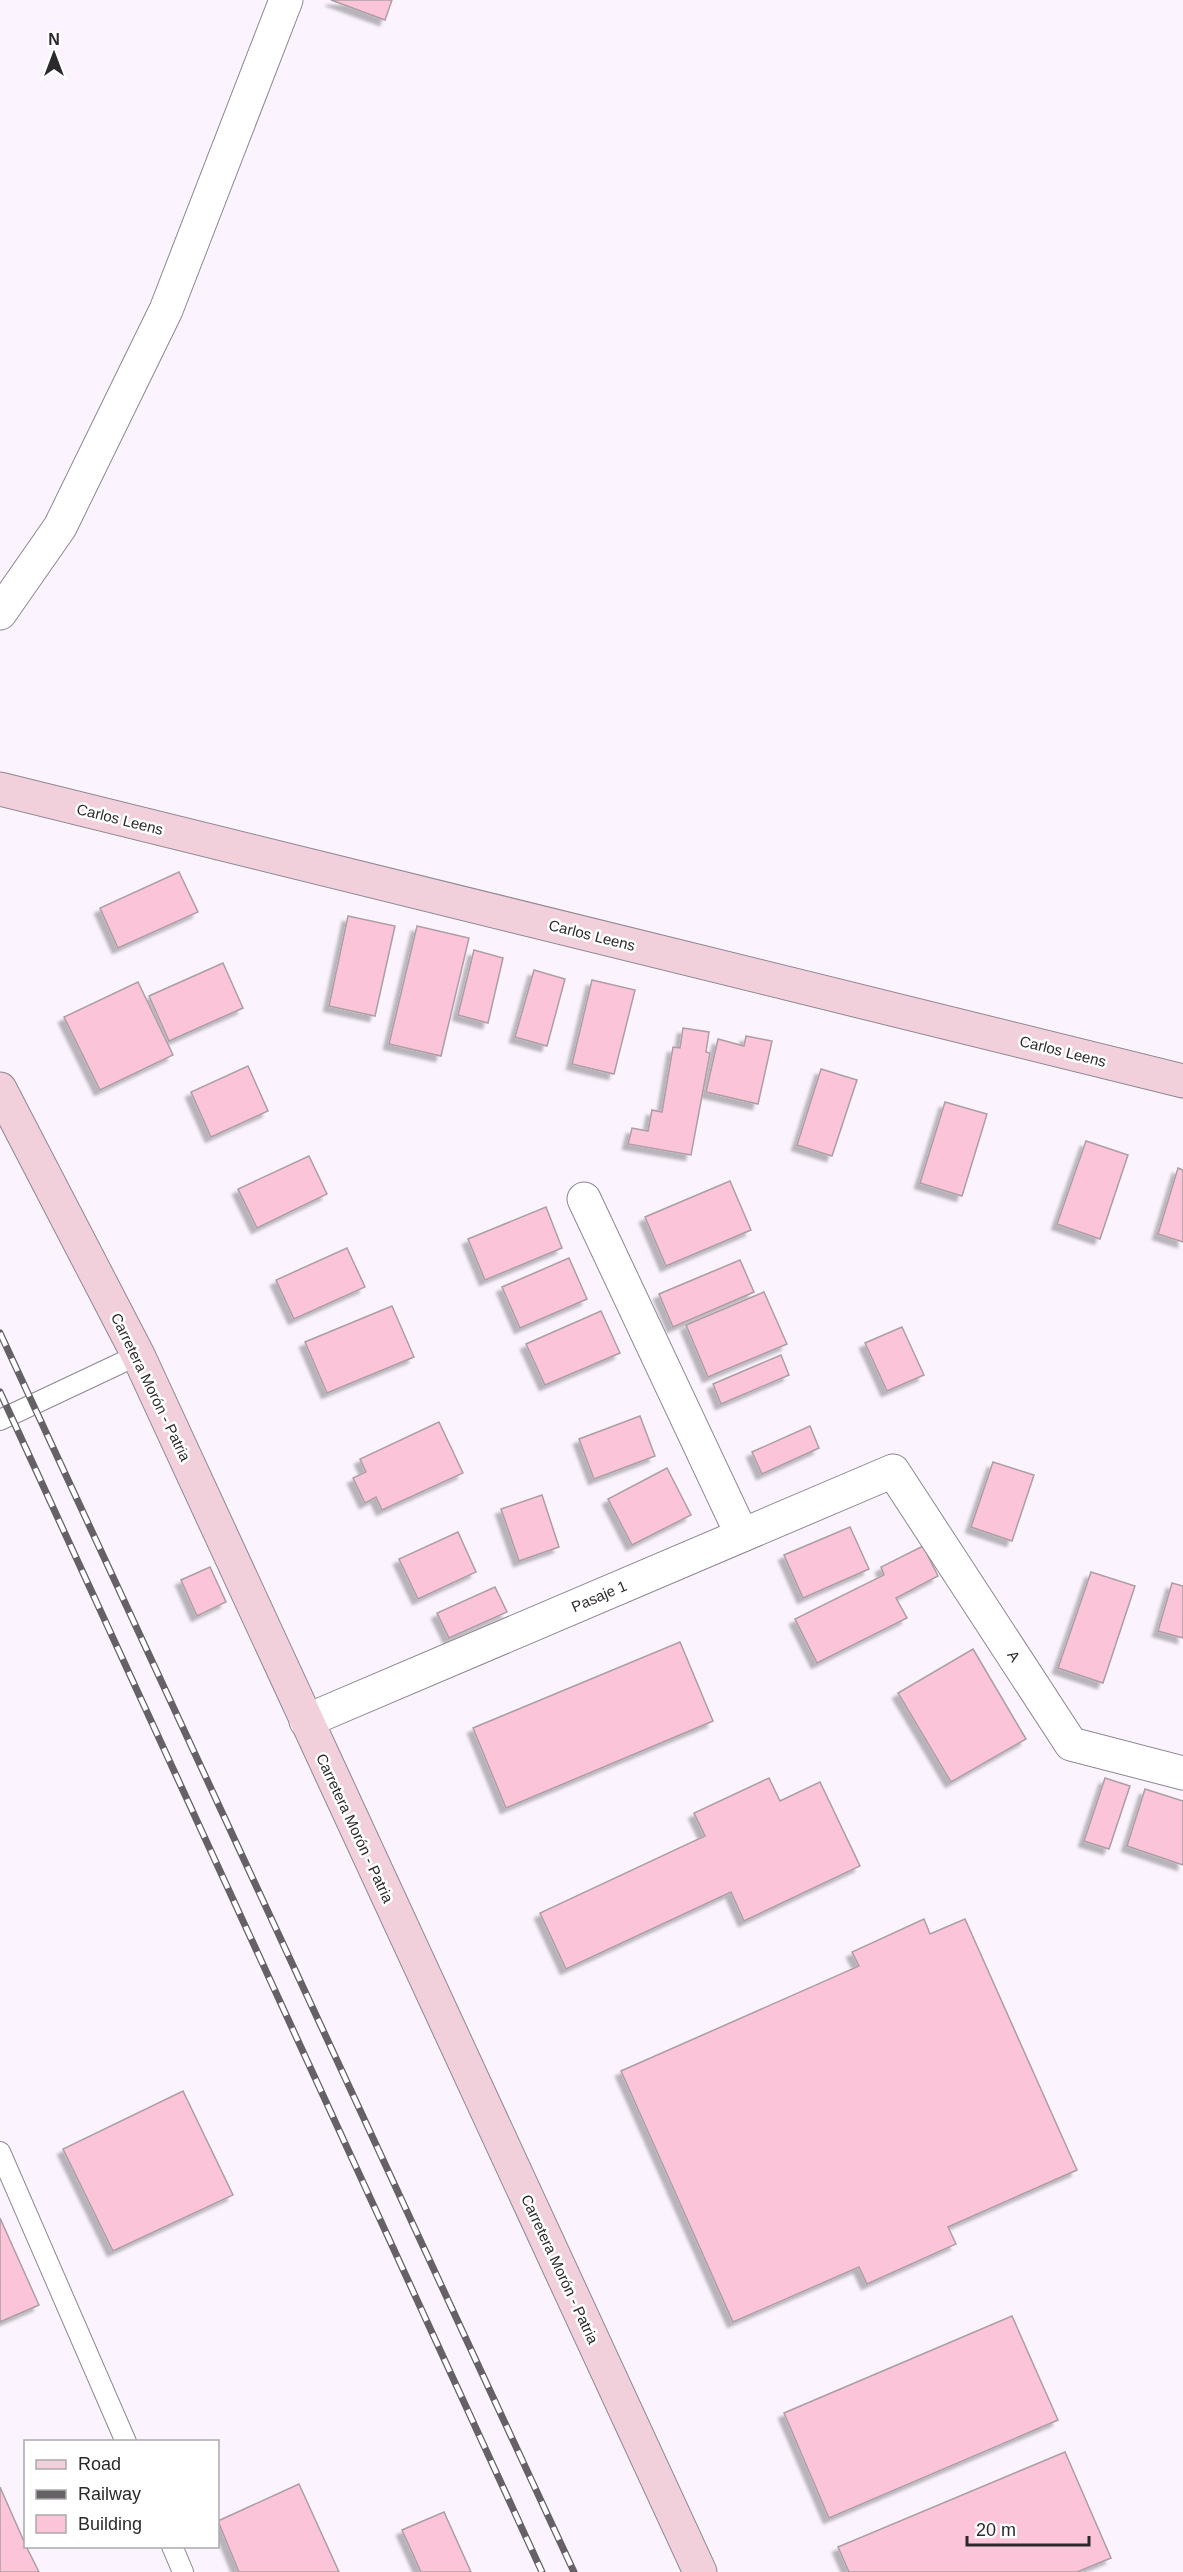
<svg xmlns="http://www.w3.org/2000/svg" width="1183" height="2572" font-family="Helvetica,sans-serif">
  <defs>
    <filter id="shadow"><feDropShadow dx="-5.5" dy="5.5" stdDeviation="1.5" flood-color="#0004"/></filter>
  </defs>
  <rect width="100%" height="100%" fill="#fbf4ff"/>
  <g fill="#fbc4d8" stroke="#ac9ea3" stroke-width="1.5" filter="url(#shadow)">
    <polygon points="331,0 392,0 385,20"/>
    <polygon points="179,872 198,912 118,948 100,908"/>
    <polygon points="348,916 395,926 375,1016 329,1006"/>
    <polygon points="417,926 469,938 441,1056 389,1044"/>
    <polygon points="474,950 503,958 488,1023 458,1015"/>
    <polygon points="223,963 243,1008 169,1041 149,996"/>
    <polygon points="534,970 565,979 547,1046 515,1037"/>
    <polygon points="592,980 635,990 614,1074 572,1064"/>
    <polygon points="138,982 173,1055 100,1090 64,1017"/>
    <polygon points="683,1028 709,1032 706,1052 710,1053 691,1155 628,1144 632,1128 648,1131 652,1110 662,1112 673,1047 680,1048"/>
    <polygon points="746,1036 772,1041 758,1104 706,1092 718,1039 744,1046"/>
    <polygon points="248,1066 268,1111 211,1137 191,1092"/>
    <polygon points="821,1069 857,1080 832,1156 797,1145"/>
    <polygon points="945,1102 987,1114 962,1196 920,1183"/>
    <polygon points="1086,1141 1128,1155 1100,1239 1057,1224"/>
    <polygon points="309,1156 327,1194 257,1228 238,1189"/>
    <polygon points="1178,1168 1183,1170 1183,1242 1158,1234"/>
    <polygon points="730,1181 751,1230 666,1266 645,1217"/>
    <polygon points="546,1207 562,1248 485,1280 468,1239"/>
    <polygon points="347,1248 365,1287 294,1319 276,1280"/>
    <polygon points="569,1258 587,1299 520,1328 502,1287"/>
    <polygon points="740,1260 754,1292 673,1327 659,1294"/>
    <polygon points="764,1292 787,1344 708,1377 686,1325"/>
    <polygon points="392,1306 414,1357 327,1393 305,1342"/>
    <polygon points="601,1311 620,1353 545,1385 526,1344"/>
    <polygon points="902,1327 924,1375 887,1391 865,1343"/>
    <polygon points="781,1355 789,1375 721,1404 713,1384"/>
    <polygon points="640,1416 655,1456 594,1479 579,1439"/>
    <polygon points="439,1422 463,1473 382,1510 376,1497 365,1503 353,1478 366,1472 360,1459"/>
    <polygon points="810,1426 819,1448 762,1474 752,1452"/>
    <polygon points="993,1462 1034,1475 1012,1541 971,1527"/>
    <polygon points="667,1468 691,1515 632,1545 608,1499"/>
    <polygon points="542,1495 559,1547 519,1561 501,1509"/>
    <polygon points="850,1527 869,1569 803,1598 784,1555"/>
    <polygon points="458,1532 476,1572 418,1599 399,1559"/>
    <polygon points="923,1546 938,1576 896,1598 907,1618 817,1663 795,1619 884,1575 881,1567"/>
    <polygon points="210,1567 226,1602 197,1616 181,1580"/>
    <polygon points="1091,1572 1135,1586 1103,1683 1058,1668"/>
    <polygon points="1172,1583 1183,1586 1183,1638 1158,1631"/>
    <polygon points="495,1587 507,1612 449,1638 437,1613"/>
    <polygon points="680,1642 713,1721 506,1808 473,1728"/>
    <polygon points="973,1649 1026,1739 951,1782 898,1693"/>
    <polygon points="769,1778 780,1801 820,1782 860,1866 744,1921 731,1892 566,1969 540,1913 705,1836 694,1813"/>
    <polygon points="1105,1778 1130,1786 1109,1849 1084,1841"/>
    <polygon points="1145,1789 1183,1801 1183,1865 1127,1846"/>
    <polygon points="924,1919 930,1934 965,1919 1077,2170 948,2227 956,2244 867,2284 859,2267 733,2322 621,2071 859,1966 852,1952"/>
    <polygon points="183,2091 233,2195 113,2251 63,2149"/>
    <polygon points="0,2218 39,2305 0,2322"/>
    <polygon points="1012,2316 1058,2420 829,2518 784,2413"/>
    <polygon points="1065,2452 1111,2558 1077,2572 849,2572 838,2547"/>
    <polygon points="299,2484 339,2572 239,2572 218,2521"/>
    <polygon points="0,2487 26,2546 39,2572 0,2572"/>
    <polygon points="444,2512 471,2572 421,2572 402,2530"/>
  </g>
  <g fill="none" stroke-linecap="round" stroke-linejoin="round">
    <g stroke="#8e8792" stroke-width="22">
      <g id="lane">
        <polyline points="0,1420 138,1355"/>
        <polyline points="0,2152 126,2442"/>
        <polyline points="172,2546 183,2572"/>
      </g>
    </g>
    <g stroke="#8e8792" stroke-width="35">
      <g id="street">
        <polyline points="0,613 60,527 166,310 286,0"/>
        <polyline points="584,1199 742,1535"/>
        <polyline points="306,1721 893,1471 1071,1744 1183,1773"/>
      </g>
    </g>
    <g stroke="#8e8792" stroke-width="35">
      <g id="secondary">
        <polyline points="0,789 1183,1081"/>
        <polyline points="0,1089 138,1355 700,2572"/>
      </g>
    </g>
    <use href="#lane" stroke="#fff" stroke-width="20"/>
    <use href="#street" stroke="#fff" stroke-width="33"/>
    <use href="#secondary" stroke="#f1d0dc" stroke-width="33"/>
    <g stroke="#656167" stroke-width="7">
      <g id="rail">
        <polyline points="0,1333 574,2572"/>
        <polyline points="0,1392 542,2572"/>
      </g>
    </g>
    <use href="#rail" stroke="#fff" stroke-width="4.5" stroke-dasharray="14" stroke-linecap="butt"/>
  </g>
  <g text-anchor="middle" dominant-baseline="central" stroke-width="5" stroke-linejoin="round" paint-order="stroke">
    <g font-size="15" fill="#2c292d" stroke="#fff">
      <text transform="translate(120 819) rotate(14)">Carlos Leens</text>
      <text transform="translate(592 935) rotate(14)">Carlos Leens</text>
      <text transform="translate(1063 1051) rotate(14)">Carlos Leens</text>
      <text transform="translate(151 1387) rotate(64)">Carretera Morón - Patria</text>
      <text transform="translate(599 1596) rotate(-23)">Pasaje 1</text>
      <text transform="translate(1014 1656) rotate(57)">A</text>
      <text transform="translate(355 1828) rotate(65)">Carretera Morón - Patria</text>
      <text transform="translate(560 2269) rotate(65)">Carretera Morón - Patria</text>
    </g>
  </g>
  <rect x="24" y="2440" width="195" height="108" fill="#ffffff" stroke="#aba9ab" stroke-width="1.5"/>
  <rect x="36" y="2460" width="30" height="9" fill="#f1d0dc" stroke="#aba9ab" stroke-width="1.5"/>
  <text x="78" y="2470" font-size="18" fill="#2c292d">Road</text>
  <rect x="36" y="2490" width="30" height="9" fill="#656167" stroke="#aba9ab" stroke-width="1.5"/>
  <text x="78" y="2500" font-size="18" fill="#2c292d">Railway</text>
  <rect x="36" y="2515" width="30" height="18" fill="#fbc4d8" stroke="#aba9ab" stroke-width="1.5"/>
  <text x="78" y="2530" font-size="18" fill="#2c292d">Building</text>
  <g transform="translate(54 54)" stroke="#ffffff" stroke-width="4.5" paint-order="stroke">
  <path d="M0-4.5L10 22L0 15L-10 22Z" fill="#2c292d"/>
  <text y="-9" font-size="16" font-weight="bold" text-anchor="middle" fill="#2c292d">N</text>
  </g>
  <path d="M967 2536v9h122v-9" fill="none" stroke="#2c292d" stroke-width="3"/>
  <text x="976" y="2536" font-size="18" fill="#2c292d" stroke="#ffffff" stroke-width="4.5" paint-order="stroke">20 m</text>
</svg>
